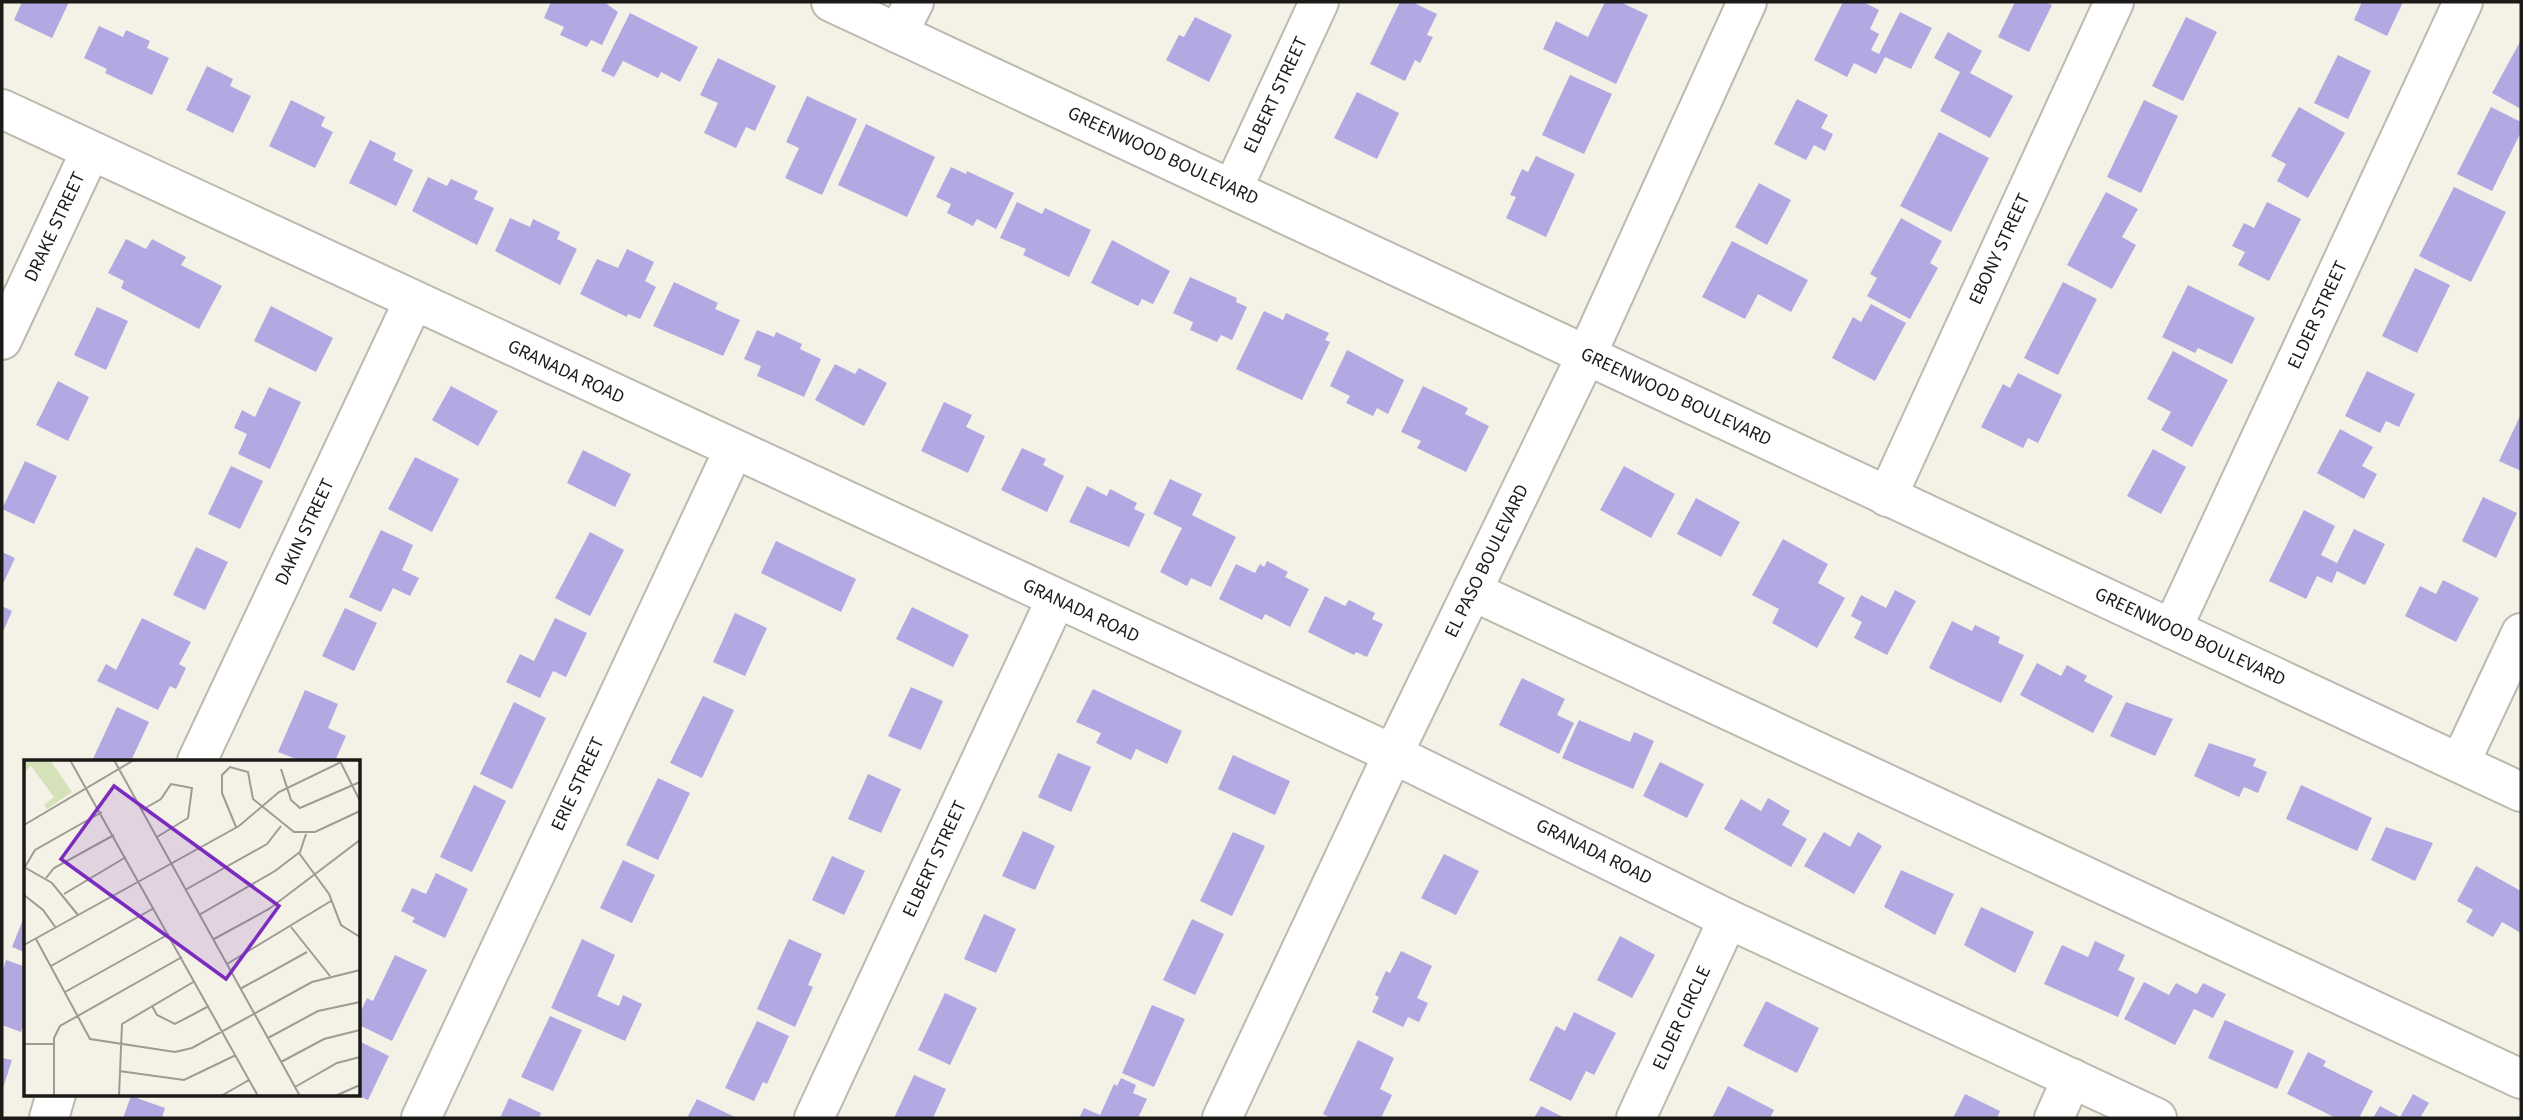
<svg xmlns="http://www.w3.org/2000/svg" width="2523" height="1120" font-family="'Source Sans 3',sans-serif">
  <rect width="100%" height="100%" fill="#f4f1e7"/>
  <g fill="#b3a9e2">
    <polygon points="22,2 69,2 52,38 14,20"/>
    <polygon points="551,2 604,2 618,12 602,45 591,40 587,47 560,35 564,27 544,18"/>
    <polygon points="1400,2 1412,2 1437,14 1427,35 1433,37 1420,63 1415,60 1405,81 1370,64"/>
    <polygon points="1605,2 1620,2 1648,15 1616,84 1543,49 1556,21 1588,37"/>
    <polygon points="1843,2 1863,2 1879,10 1870,29 1879,34 1871,50 1879,54 1900,12 1932,28 1911,69 1885,57 1876,74 1854,63 1847,77 1814,60"/>
    <polygon points="2015,2 2045,2 2052,5 2029,52 1998,37"/>
    <polygon points="2362,2 2403,2 2387,36 2354,20"/>
    <polygon points="630,13 698,47 680,82 661,72 658,78 623,61 614,77 601,71"/>
    <polygon points="1195,17 1232,35 1209,82 1166,60 1179,35 1184,37"/>
    <polygon points="2186,17 2217,32 2183,101 2152,86"/>
    <polygon points="99,26 123,37 126,30 150,41 147,48 169,58 152,95 105,73 107,69 84,58"/>
    <polygon points="1948,32 1982,51 1970,73 2013,96 1990,138 1940,111 1960,72 1934,58"/>
    <polygon points="2521,40 2521,109 2492,93"/>
    <polygon points="2338,55 2371,71 2348,119 2314,103"/>
    <polygon points="718,58 776,86 755,131 746,127 736,148 704,133 718,103 700,95"/>
    <polygon points="207,66 233,79 230,86 251,96 233,133 186,110"/>
    <polygon points="1570,75 1612,94 1584,154 1542,135"/>
    <polygon points="1357,92 1399,113 1377,159 1334,138"/>
    <polygon points="807,96 857,119 822,195 785,178 799,148 786,142"/>
    <polygon points="1797,99 1828,115 1821,128 1833,134 1825,151 1814,145 1806,160 1774,144"/>
    <polygon points="291,100 325,117 321,126 333,132 315,168 269,146"/>
    <polygon points="2144,100 2178,116 2141,193 2107,177"/>
    <polygon points="2299,107 2345,133 2308,198 2277,181 2286,164 2271,156"/>
    <polygon points="2491,107 2521,122 2521,132 2492,191 2457,174"/>
    <polygon points="866,124 935,157 907,217 838,185"/>
    <polygon points="1939,132 1989,158 1951,232 1900,206"/>
    <polygon points="370,140 396,153 393,160 413,170 396,206 349,183"/>
    <polygon points="1536,156 1575,174 1546,237 1506,218 1516,197 1510,195 1522,169 1528,172"/>
    <polygon points="951,167 966,174 967,171 1014,193 996,229 977,219 973,226 947,213 951,204 936,197"/>
    <polygon points="428,177 447,186 451,179 478,191 474,199 494,208 477,245 412,211"/>
    <polygon points="1759,183 1791,200 1767,245 1735,227"/>
    <polygon points="2454,187 2506,212 2471,282 2419,256"/>
    <polygon points="2106,192 2138,209 2122,237 2136,245 2112,289 2067,265"/>
    <polygon points="1017,202 1042,214 1045,208 1091,230 1069,277 1023,255 1026,249 1000,238"/>
    <polygon points="2267,202 2301,219 2269,281 2238,265 2245,252 2232,246 2244,223 2254,228"/>
    <polygon points="510,218 530,227 533,219 560,232 557,239 577,249 560,285 495,251"/>
    <polygon points="1901,218 1942,241 1930,263 1938,268 1910,319 1867,296 1877,278 1870,274"/>
    <polygon points="126,239 146,249 152,239 186,257 181,265 222,286 199,329 121,288 124,281 108,273"/>
    <polygon points="1112,240 1170,271 1153,304 1142,299 1138,306 1091,283"/>
    <polygon points="1732,241 1808,280 1791,312 1758,294 1745,319 1702,297"/>
    <polygon points="627,249 654,262 645,281 656,287 640,319 628,314 627,317 580,294 597,259 618,268"/>
    <polygon points="2415,268 2450,285 2417,353 2382,336"/>
    <polygon points="1190,277 1237,298 1236,302 1247,307 1232,340 1221,335 1217,342 1190,330 1193,322 1173,313"/>
    <polygon points="674,282 718,303 715,309 740,320 723,356 653,326"/>
    <polygon points="2063,282 2097,299 2058,375 2024,358"/>
    <polygon points="2188,285 2255,318 2232,364 2198,348 2195,353 2162,337"/>
    <polygon points="1871,304 1906,323 1875,381 1832,358 1853,317 1861,322"/>
    <polygon points="271,306 333,338 316,372 254,341"/>
    <polygon points="97,307 128,321 106,370 74,355"/>
    <polygon points="1264,311 1283,320 1286,313 1329,333 1325,340 1330,342 1302,400 1236,369"/>
    <polygon points="757,330 774,337 776,332 802,344 800,349 821,359 804,397 757,376 761,366 744,359"/>
    <polygon points="1347,350 1404,380 1388,414 1377,408 1373,416 1346,403 1350,396 1330,386"/>
    <polygon points="2173,351 2228,380 2192,447 2161,430 2171,412 2147,399"/>
    <polygon points="835,364 855,374 859,368 887,383 864,426 815,400"/>
    <polygon points="2367,371 2415,394 2399,427 2386,421 2380,433 2345,416"/>
    <polygon points="2018,373 2062,395 2038,443 2028,438 2023,448 1981,427 2003,384 2010,388"/>
    <polygon points="58,381 89,397 68,441 36,425"/>
    <polygon points="451,386 498,411 478,446 432,420"/>
    <polygon points="1423,386 1468,408 1465,414 1489,426 1466,472 1417,448 1421,441 1401,432"/>
    <polygon points="269,387 301,402 270,469 238,454 247,434 234,428 242,410 255,417"/>
    <polygon points="944,402 972,415 966,427 985,436 968,473 921,451"/>
    <polygon points="2521,414 2521,471 2499,461"/>
    <polygon points="2340,429 2373,447 2362,466 2377,474 2364,499 2317,473"/>
    <polygon points="1022,448 1046,459 1043,465 1064,476 1047,512 1001,490"/>
    <polygon points="2153,449 2186,467 2161,514 2127,496"/>
    <polygon points="583,450 631,474 615,507 567,483"/>
    <polygon points="415,457 459,479 432,532 388,509"/>
    <polygon points="25,461 57,476 34,524 2,509"/>
    <polygon points="231,466 263,481 240,529 208,514"/>
    <polygon points="1624,466 1675,494 1651,538 1600,510"/>
    <polygon points="1170,479 1202,494 1192,515 1236,537 1211,587 1191,578 1187,586 1160,572 1182,528 1153,514"/>
    <polygon points="1087,486 1107,496 1110,489 1137,503 1134,509 1145,514 1129,547 1069,522"/>
    <polygon points="2483,497 2517,513 2496,558 2462,541"/>
    <polygon points="1696,498 1740,522 1721,557 1677,534"/>
    <polygon points="2304,510 2335,526 2321,555 2337,563 2354,529 2385,544 2365,585 2337,571 2332,583 2317,576 2306,599 2269,581"/>
    <polygon points="381,530 413,545 402,570 419,578 410,596 393,588 381,612 349,597"/>
    <polygon points="590,532 624,550 590,616 555,598"/>
    <polygon points="1783,539 1828,564 1818,583 1845,598 1817,648 1772,623 1779,609 1752,595"/>
    <polygon points="776,541 856,579 841,612 761,573"/>
    <polygon points="196,547 228,562 205,610 173,595"/>
    <polygon points="2,552 15,558 2,586"/>
    <polygon points="1267,561 1288,572 1285,577 1309,589 1290,627 1265,614 1262,620 1219,599 1236,564 1255,573 1260,564 1264,567"/>
    <polygon points="2443,580 2479,598 2456,642 2405,616 2420,586 2436,594"/>
    <polygon points="1895,590 1916,601 1887,655 1854,638 1862,622 1851,616 1861,595 1886,608"/>
    <polygon points="1325,596 1345,606 1349,600 1375,613 1372,619 1383,624 1367,657 1356,652 1354,655 1308,632"/>
    <polygon points="2,606 12,611 2,634"/>
    <polygon points="912,607 969,635 953,667 896,639"/>
    <polygon points="345,608 377,623 354,671 322,656"/>
    <polygon points="735,613 767,628 745,676 713,662"/>
    <polygon points="142,618 191,642 179,664 186,668 176,689 170,686 158,710 97,681 106,664 116,670"/>
    <polygon points="555,618 587,633 566,677 553,671 540,698 506,682 520,654 534,661"/>
    <polygon points="1952,621 1972,631 1975,625 2000,637 1998,643 2024,655 2001,703 1929,668"/>
    <polygon points="2037,663 2061,676 2067,665 2087,676 2084,681 2113,696 2093,733 2020,695"/>
    <polygon points="1522,678 1565,699 1557,715 1574,723 1559,754 1499,725"/>
    <polygon points="911,687 943,701 921,750 888,736"/>
    <polygon points="1093,689 1182,731 1167,764 1136,749 1131,760 1096,743 1101,733 1076,722"/>
    <polygon points="305,690 338,704 328,728 346,736 335,761 301,761 278,752"/>
    <polygon points="703,696 734,710 702,778 670,763"/>
    <polygon points="514,702 546,718 512,789 480,774"/>
    <polygon points="2126,702 2173,719 2155,756 2110,736"/>
    <polygon points="117,707 149,722 131,761 92,761"/>
    <polygon points="1579,720 1630,742 1634,732 1654,741 1633,789 1562,758"/>
    <polygon points="2209,743 2256,759 2253,766 2267,772 2258,793 2244,787 2239,797 2194,776"/>
    <polygon points="1058,753 1091,767 1071,812 1038,797"/>
    <polygon points="1233,755 1290,781 1275,815 1218,789"/>
    <polygon points="1660,762 1704,784 1687,818 1643,796"/>
    <polygon points="868,774 901,789 881,833 848,819"/>
    <polygon points="658,778 690,793 658,860 626,845"/>
    <polygon points="474,785 506,801 472,872 440,857"/>
    <polygon points="2301,785 2372,818 2357,851 2286,819"/>
    <polygon points="1768,798 1790,811 1782,825 1807,839 1791,867 1724,829 1741,799 1761,811"/>
    <polygon points="2386,827 2433,843 2415,881 2371,860"/>
    <polygon points="1023,831 1055,846 1035,890 1002,876"/>
    <polygon points="1233,832 1265,846 1232,916 1200,901"/>
    <polygon points="1824,832 1850,847 1858,832 1882,846 1854,894 1804,866"/>
    <polygon points="1444,854 1479,871 1456,915 1421,898"/>
    <polygon points="832,856 865,871 844,915 812,900"/>
    <polygon points="623,860 655,875 632,923 600,908"/>
    <polygon points="2476,866 2521,891 2521,933 2502,922 2493,937 2466,922 2473,910 2457,901"/>
    <polygon points="1901,870 1954,894 1935,935 1884,907"/>
    <polygon points="436,873 468,889 445,938 412,922 415,918 401,911 412,888 426,894"/>
    <polygon points="1981,907 2034,932 2015,973 1964,945"/>
    <polygon points="26,912 26,953 12,947"/>
    <polygon points="984,914 1016,929 996,973 964,959"/>
    <polygon points="1192,919 1224,934 1195,995 1163,980"/>
    <polygon points="1620,936 1655,955 1632,998 1597,980"/>
    <polygon points="582,939 615,955 597,996 619,1006 623,995 642,1004 625,1041 551,1008"/>
    <polygon points="789,939 822,954 808,985 813,987 795,1027 757,1009"/>
    <polygon points="2095,941 2125,955 2118,970 2135,978 2118,1017 2044,984 2062,945 2088,957"/>
    <polygon points="1401,951 1432,966 1417,998 1428,1003 1419,1022 1408,1017 1403,1027 1372,1012 1379,997 1375,995 1386,971 1390,973"/>
    <polygon points="395,955 427,970 392,1041 359,1025 359,1015 367,998 373,1001"/>
    <polygon points="6,960 26,967 26,1015 21,1032 2,1025 2,973"/>
    <polygon points="2144,982 2169,995 2176,983 2197,994 2203,983 2226,994 2213,1018 2194,1009 2175,1045 2124,1019"/>
    <polygon points="945,993 977,1008 950,1065 918,1050"/>
    <polygon points="1766,1001 1819,1028 1797,1073 1743,1046"/>
    <polygon points="1152,1005 1185,1019 1154,1087 1122,1073"/>
    <polygon points="1574,1012 1616,1033 1594,1075 1586,1071 1571,1101 1529,1080 1556,1026 1565,1031"/>
    <polygon points="550,1016 582,1030 553,1091 521,1077"/>
    <polygon points="2225,1020 2294,1051 2277,1089 2208,1058"/>
    <polygon points="757,1021 789,1036 767,1084 763,1082 754,1101 725,1088"/>
    <polygon points="1358,1040 1394,1058 1380,1089 1392,1095 1381,1118 1331,1118 1323,1114"/>
    <polygon points="359,1041 389,1056 368,1100 354,1094 359,1094"/>
    <polygon points="2308,1052 2326,1061 2323,1066 2373,1091 2359,1118 2336,1118 2287,1094"/>
    <polygon points="2,1058 12,1060 2,1091"/>
    <polygon points="914,1075 946,1089 933,1118 894,1118"/>
    <polygon points="1121,1078 1136,1085 1133,1093 1147,1099 1138,1118 1079,1118 1084,1108 1100,1115 1114,1084 1117,1086"/>
    <polygon points="1728,1086 1774,1110 1770,1118 1712,1118"/>
    <polygon points="1965,1094 2000,1111 1997,1118 1953,1118"/>
    <polygon points="2413,1094 2429,1103 2421,1116 2425,1118 2373,1118 2380,1106 2400,1117"/>
    <polygon points="131,1096 165,1108 162,1118 123,1118"/>
    <polygon points="509,1098 541,1113 539,1118 500,1118"/>
    <polygon points="697,1099 737,1118 687,1118"/>
    <polygon points="1541,1106 1565,1118 1534,1118"/>
  </g>
  <g fill="none" stroke-linecap="round" stroke-linejoin="round">
    <g stroke="#bcb9af" stroke-width="42">
      <g id="minor">
        <polyline points="831,2 2521,792"/>
        <polyline points="898,33 914,2"/>
        <polyline points="2,109 1393,754 1728,919 2157,1118"/>
        <polyline points="1233,188 1319,2"/>
        <polyline points="2,340 90,152"/>
        <polyline points="1887,497 2114,2"/>
        <polyline points="1472,591 2521,1079"/>
        <polyline points="2172,629 2463,2"/>
        <polyline points="197,761 413,302"/>
        <polyline points="2460,763 2521,633"/>
        <polyline points="49,1118 56,1094"/>
        <polyline points="421,1118 734,449"/>
        <polyline points="814,1118 1056,599"/>
        <polyline points="1222,1118 1393,754 1587,354 1747,2"/>
        <polyline points="1636,1118 1728,919"/>
        <polyline points="2054,1118 2072,1078"/>
      </g>
    </g>
    <use href="#minor" stroke="#fff" stroke-width="38"/>
  </g>
  <g text-anchor="middle" dominant-baseline="central" stroke-width="7" stroke-linejoin="round" paint-order="stroke">
    <g font-size="19" fill="#1b1a16" stroke="#fff">
      <text transform="translate(1276 95) rotate(-65)">ELBERT STREET</text>
      <text transform="translate(1163 156) rotate(25)">GREENWOOD BOULEVARD</text>
      <text transform="translate(55 227) rotate(-65)">DRAKE STREET</text>
      <text transform="translate(2000 249) rotate(-65)">EBONY STREET</text>
      <text transform="translate(2318 315) rotate(-65)">ELDER STREET</text>
      <text transform="translate(566 372) rotate(25)">GRANADA ROAD</text>
      <text transform="translate(1676 397) rotate(25)">GREENWOOD BOULEVARD</text>
      <text transform="translate(305 532) rotate(-65)">DAKIN STREET</text>
      <text transform="translate(1487 561) rotate(-64)">EL PASO BOULEVARD</text>
      <text transform="translate(1081 611) rotate(25)">GRANADA ROAD</text>
      <text transform="translate(2190 637) rotate(25)">GREENWOOD BOULEVARD</text>
      <text transform="translate(578 784) rotate(-65)">ERIE STREET</text>
      <text transform="translate(1594 852) rotate(26)">GRANADA ROAD</text>
      <text transform="translate(935 859) rotate(-65)">ELBERT STREET</text>
      <text transform="translate(1682 1018) rotate(-65)">ELDER CIRCLE</text>
    </g>
  </g>
  <g transform="translate(24 760)">
    <rect width="336" height="336" fill="#f4f1e7"/>
    <path d="M0,0H26L48,32L23,49L20,45L30,37L7,6L0,12Z" fill="#d5e1b8"/>
    <path fill="none" stroke="#9d9b93" stroke-width="2" d="M46,0L234,336M90,0L276,336M316,1L336,41M257,9L267,40L276,48L336,22M118,50L137,39L147,24L168,28L164,58L133,77M0,65L110,0M212,67L198,33V15L206,7L224,12L229,39L270,72H291L336,51M275,93L305,134L317,165L336,177M0,107L28,123L54,155M1,107L11,90L78,52M22,118L30,108L90,75M161,130L243,84L257,66M40,134L102,97M0,135L19,150L32,168M175,155L251,111L276,92L282,74M267,167L306,216M12,179L66,279L151,292L168,288L288,222L336,210M190,179L245,149L336,80M0,185L215,66L255,32L317,2M203,204L307,141M27,206L130,148M216,229L283,192M41,232L145,174M128,246L133,255L151,264L185,246M244,278L294,251L336,242M0,284H30M257,302L300,279L336,270M95,311L160,320L212,295M271,327L313,303L336,297M30,336V278L36,266L158,197M95,336L98,264L171,221M197,336L225,320M311,336L336,325"/>
    <path fill="#7b2cbf" fill-opacity="0.15" stroke="#7b2cbf" stroke-width="3.5" d="M90,26L255,146L202,219L37,99Z"/>
    <rect width="336" height="336" fill="none" stroke="#1b1a16" stroke-width="3.5"/>
  </g>
  <rect width="2523" height="1120" fill="none" stroke="#1b1a16" stroke-width="7"/>
</svg>
